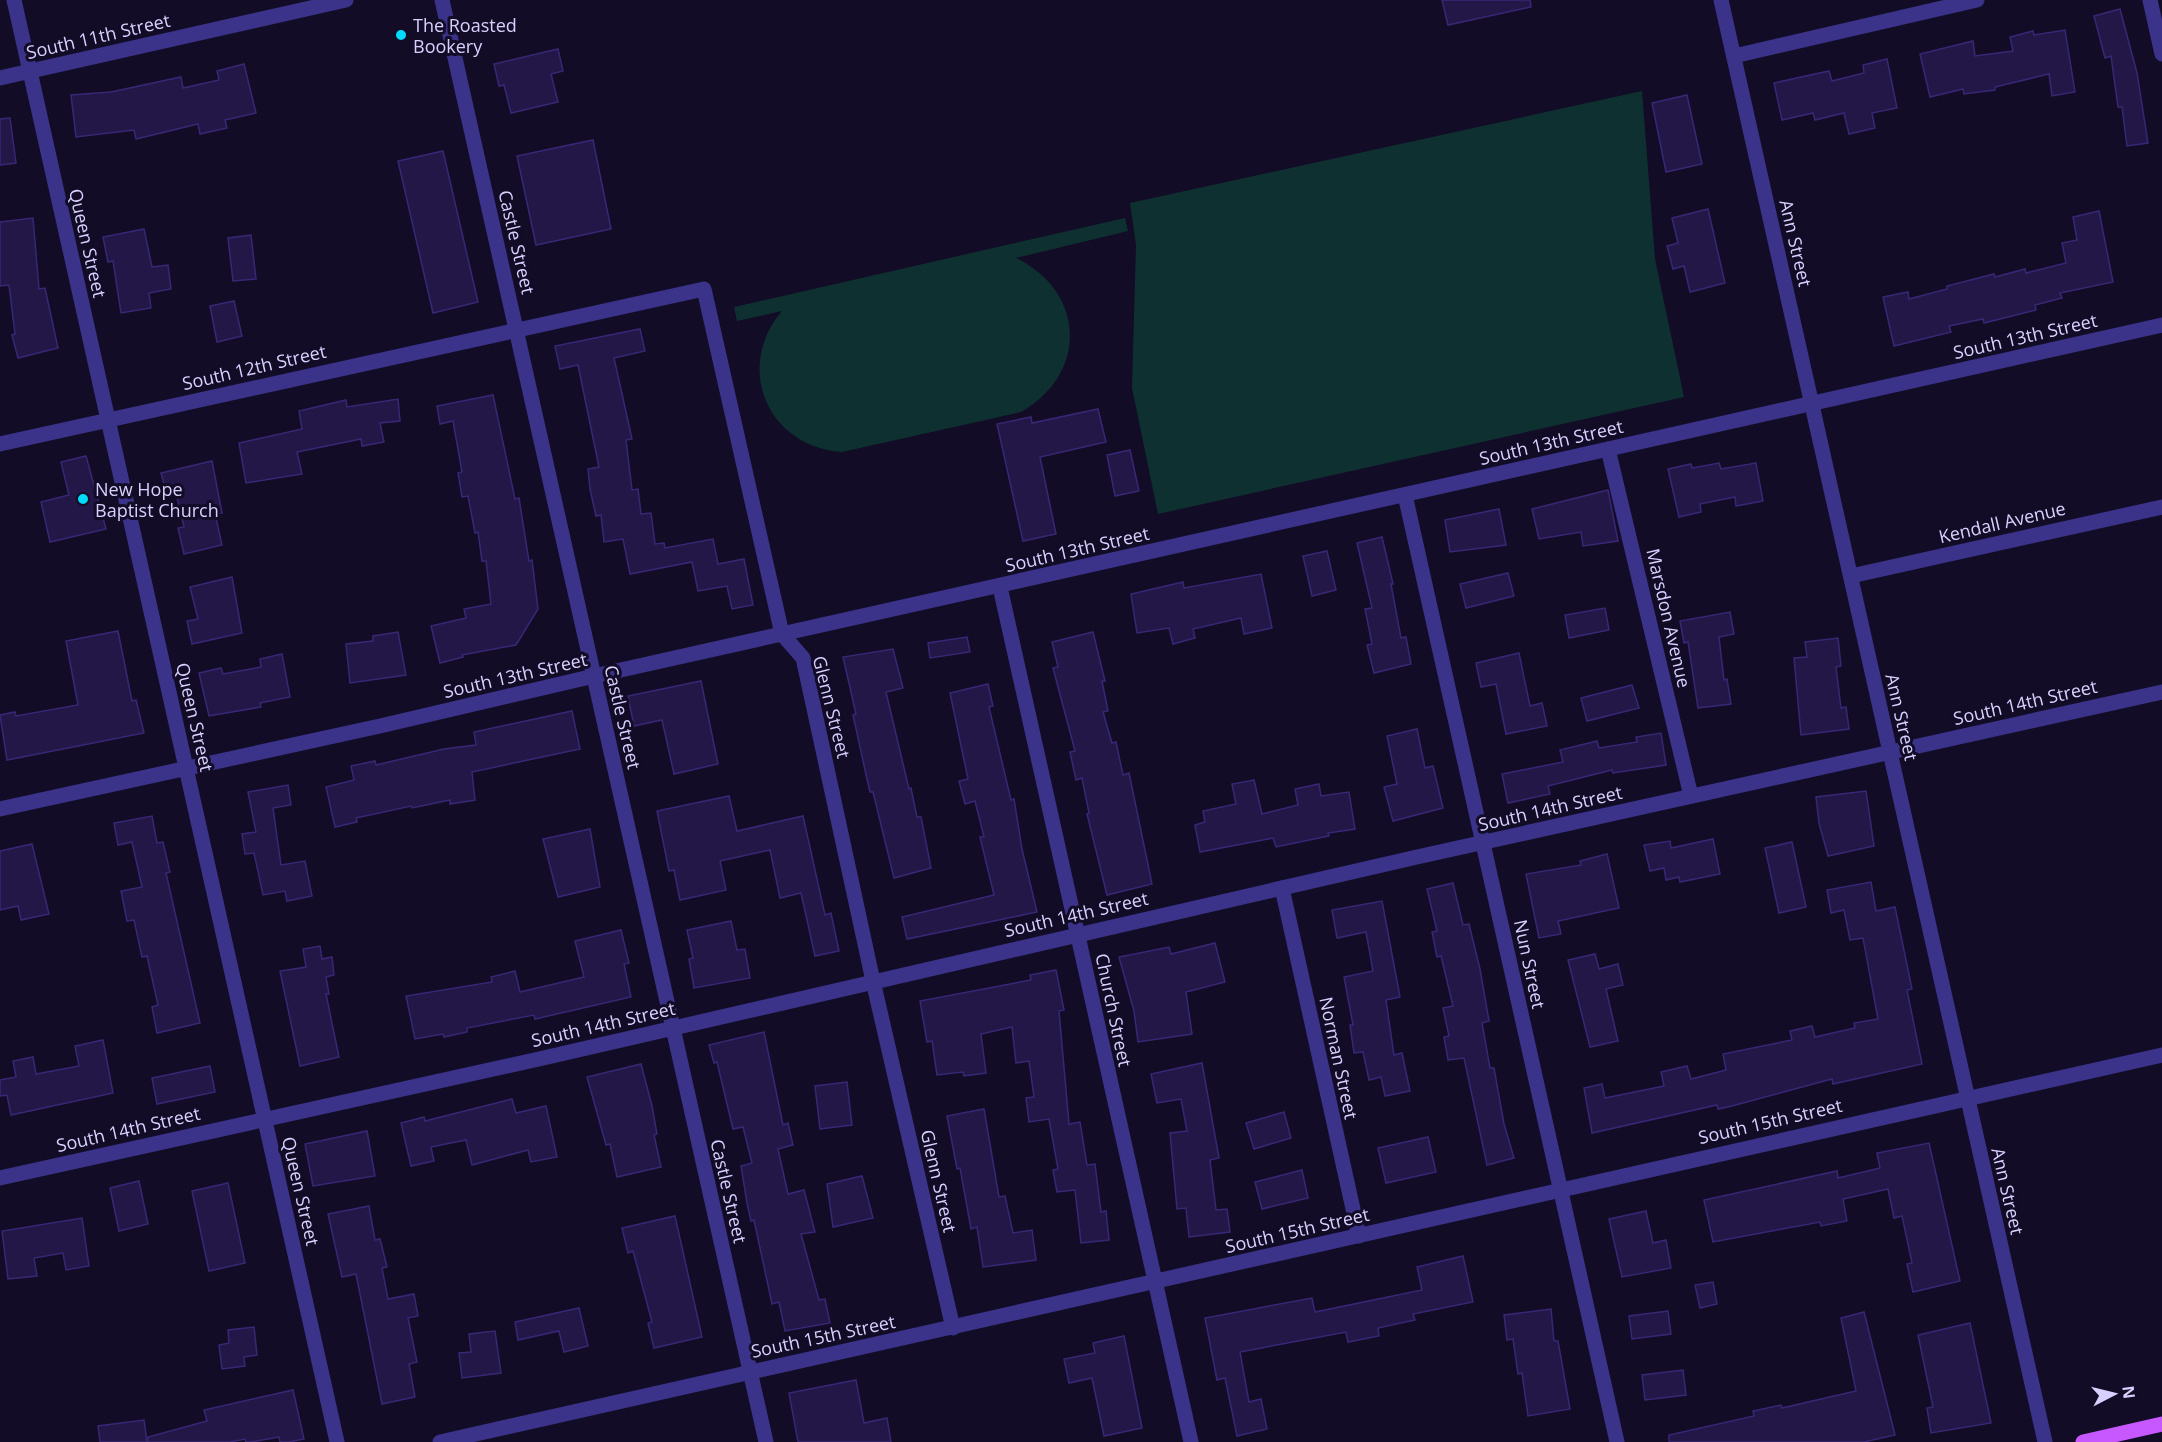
<svg xmlns="http://www.w3.org/2000/svg" width="2162" height="1442" font-family="'Open Sans',sans-serif">
  <rect width="100%" height="100%" fill="#120c26"/>
  <g fill="#0f3030">
    <polygon points="1642,91 1655,259 1684,397 1158,514 1132,388 1136,245 1130,203"/>
    <path d="M1125,218L1128,231L1016,258C1085,291 1089,373 1021,412L842,452C767,447 734,367 782,311L737,321L734,307Z"/>
  </g>
  <g fill="#231748" stroke="#392776" stroke-width="1.5">
    <polygon points="1442,0 1530,0 1531,7 1448,25"/>
    <polygon points="2120,9 2137,73 2148,143 2127,146 2122,107 2118,107 2111,56 2105,58 2094,16"/>
    <polygon points="2065,30 2075,92 2052,96 2049,74 1995,87 1995,90 1964,94 1963,89 1930,97 1920,54 1973,41 1975,56 2013,51 2010,37 2033,31 2034,35"/>
    <polygon points="558,49 563,71 551,74 558,102 511,113 504,85 499,86 494,64"/>
    <polygon points="1887,59 1897,108 1872,113 1875,128 1849,134 1844,113 1815,120 1813,113 1782,120 1774,83 1829,71 1832,81 1864,73 1863,65"/>
    <polygon points="244,64 256,113 225,120 227,128 200,134 198,124 136,139 134,130 76,137 71,95 111,92 181,77 183,88 219,80 217,71"/>
    <polygon points="1687,95 1702,164 1666,172 1652,103"/>
    <polygon points="10,118 16,163 0,165 0,119"/>
    <polygon points="593,140 611,229 536,245 517,156"/>
    <polygon points="443,151 478,302 433,313 398,161"/>
    <polygon points="1708,209 1725,283 1690,292 1684,266 1673,269 1667,246 1678,243 1672,218"/>
    <polygon points="2099,211 2113,282 2060,293 2062,298 2035,305 2036,310 1984,323 1983,319 1949,326 1951,332 1894,346 1883,297 1908,292 1909,299 1947,289 1947,286 1994,274 1995,277 2025,269 2026,273 2066,263 2062,243 2077,240 2073,217"/>
    <polygon points="33,218 39,289 45,288 58,348 18,358 12,335 15,334 9,285 0,286 0,222"/>
    <polygon points="144,229 152,267 168,265 171,289 149,293 151,308 121,313 113,261 108,262 103,237"/>
    <polygon points="251,235 256,279 233,281 228,238"/>
    <polygon points="234,301 242,336 217,342 210,306"/>
    <polygon points="640,329 645,351 614,358 632,439 626,440 632,490 638,489 641,514 651,513 655,544 664,543 665,548 713,539 718,564 744,559 753,605 732,609 727,586 698,591 692,562 630,574 623,539 604,542 601,515 596,516 590,489 588,469 599,467 578,365 560,369 555,346"/>
    <polygon points="493,395 515,499 519,498 529,561 532,560 538,609 516,645 462,655 463,657 440,663 431,626 466,618 464,609 491,604 486,561 482,561 478,532 475,533 468,496 462,497 458,473 462,472 453,421 440,424 437,406"/>
    <polygon points="398,399 400,421 380,423 384,442 362,446 361,439 297,452 302,474 246,483 239,443 302,429 299,411 346,400 347,407"/>
    <polygon points="1098,409 1106,442 1040,457 1056,534 1023,541 997,424 1031,417 1032,423"/>
    <polygon points="1130,450 1139,491 1115,496 1107,455"/>
    <polygon points="86,456 106,529 50,542 41,502 69,495 61,462"/>
    <polygon points="212,461 222,513 215,514 222,545 184,554 178,528 184,527 176,493 167,495 161,473"/>
    <polygon points="1719,463 1721,469 1756,463 1763,501 1736,506 1735,497 1700,504 1701,512 1679,517 1668,469 1691,464 1692,468"/>
    <polygon points="1608,490 1618,541 1583,546 1581,532 1539,539 1532,509"/>
    <polygon points="1499,509 1506,545 1450,552 1445,520"/>
    <polygon points="1382,537 1393,584 1391,584 1401,638 1406,637 1411,664 1374,673 1367,645 1372,644 1365,609 1372,608 1357,543"/>
    <polygon points="1327,551 1336,590 1312,596 1303,556"/>
    <polygon points="1508,573 1514,596 1466,608 1460,584"/>
    <polygon points="1261,574 1272,628 1244,634 1241,618 1193,629 1195,638 1173,644 1169,628 1137,633 1131,594 1183,582 1184,588"/>
    <polygon points="232,577 242,633 192,644 187,621 198,619 190,587"/>
    <polygon points="1605,608 1609,630 1569,638 1565,615"/>
    <polygon points="1730,612 1734,634 1719,637 1724,680 1727,679 1731,704 1698,708 1688,642 1684,643 1680,621"/>
    <polygon points="118,631 132,701 136,700 144,733 7,760 0,715 15,712 16,716 78,705 66,641"/>
    <polygon points="398,632 406,675 350,683 346,644 373,641 373,636"/>
    <polygon points="1093,632 1105,681 1102,681 1108,711 1103,712 1112,743 1116,742 1123,775 1129,773 1152,884 1107,895 1087,814 1089,813 1082,778 1076,780 1070,752 1075,751 1053,668 1058,667 1052,642"/>
    <polygon points="967,637 970,652 930,658 928,643"/>
    <polygon points="1838,638 1841,666 1836,667 1841,708 1846,707 1849,729 1801,735 1794,658 1807,657 1805,642"/>
    <polygon points="893,649 903,688 886,692 909,789 911,788 917,817 921,817 931,868 894,878 873,792 870,792 865,770 853,715 856,714 843,657"/>
    <polygon points="1519,653 1530,706 1542,703 1547,726 1506,734 1496,684 1481,687 1476,663"/>
    <polygon points="282,654 290,697 260,703 261,707 209,716 199,673 221,668 223,674 261,667 260,659"/>
    <polygon points="701,681 718,764 674,774 662,720 634,726 628,696"/>
    <polygon points="988,684 993,706 989,707 1011,800 1014,799 1022,849 1037,912 907,939 902,917 994,895 980,837 984,837 975,801 965,804 959,781 968,779 950,693"/>
    <polygon points="1632,685 1639,708 1587,721 1581,698"/>
    <polygon points="572,711 580,749 472,772 475,800 450,804 450,800 412,808 411,806 356,818 357,822 335,827 326,787 354,780 351,766 375,761 376,765 444,749 476,745 474,732"/>
    <polygon points="1417,729 1425,768 1433,766 1443,808 1393,821 1384,787 1397,784 1387,736"/>
    <polygon points="1661,733 1666,765 1613,773 1612,770 1548,786 1550,794 1508,803 1502,774 1563,762 1560,750 1597,741 1599,748 1637,742 1636,737"/>
    <polygon points="1254,780 1262,814 1298,805 1295,789 1319,784 1321,796 1349,792 1355,829 1328,833 1329,836 1276,847 1273,838 1200,852 1195,825 1205,822 1203,811 1236,804 1232,784"/>
    <polygon points="288,785 291,805 273,808 281,865 305,861 312,896 287,901 285,891 263,895 254,853 245,854 242,834 256,832 248,792"/>
    <polygon points="1866,791 1874,846 1828,856 1819,823 1816,797"/>
    <polygon points="729,796 737,831 803,816 825,915 831,913 839,951 815,956 801,893 780,898 770,850 720,861 726,890 680,900 674,870 669,871 657,811"/>
    <polygon points="152,816 157,843 163,842 170,872 166,873 200,1023 157,1033 152,1007 158,1005 147,956 142,957 134,920 127,921 121,891 142,887 132,842 118,845 114,823"/>
    <polygon points="590,829 600,887 558,897 543,839"/>
    <polygon points="1713,839 1720,874 1680,882 1679,877 1666,880 1664,868 1650,871 1644,845 1670,841 1671,848"/>
    <polygon points="1792,842 1806,907 1779,913 1765,848"/>
    <polygon points="32,844 49,914 21,920 18,906 0,910 0,851"/>
    <polygon points="1607,854 1619,908 1558,921 1561,934 1539,938 1526,874 1581,865 1580,861"/>
    <polygon points="1871,882 1876,911 1895,907 1912,989 1907,990 1922,1064 1833,1084 1832,1079 1732,1106 1718,1109 1717,1105 1592,1133 1584,1088 1602,1084 1605,1098 1664,1086 1661,1072 1687,1066 1691,1079 1726,1070 1723,1054 1792,1040 1790,1031 1812,1026 1815,1037 1855,1028 1854,1023 1878,1019 1863,938 1850,940 1844,910 1831,913 1827,890"/>
    <polygon points="1453,883 1463,925 1469,924 1480,969 1489,1021 1482,1023 1490,1068 1494,1068 1504,1124 1514,1158 1487,1165 1464,1058 1448,1060 1444,1037 1449,1036 1443,1008 1453,1006 1441,956 1437,957 1432,932 1437,931 1427,889"/>
    <polygon points="1382,901 1400,997 1386,1000 1394,1055 1402,1053 1410,1091 1385,1096 1381,1077 1369,1080 1363,1052 1354,1053 1350,1025 1353,1025 1344,977 1373,971 1366,932 1337,938 1332,910"/>
    <polygon points="731,921 737,950 745,949 750,978 694,988 689,959 693,958 687,930"/>
    <polygon points="621,930 629,963 624,964 631,997 535,1019 534,1015 467,1028 467,1032 444,1037 443,1034 415,1039 406,996 492,982 491,977 515,971 520,992 584,977 575,941"/>
    <polygon points="1215,943 1225,982 1186,992 1192,1034 1138,1042 1134,1011 1119,957 1169,947 1171,954"/>
    <polygon points="320,946 322,959 332,957 334,975 326,977 329,994 326,994 339,1057 300,1066 280,971 306,967 303,949"/>
    <polygon points="1595,954 1599,969 1618,964 1623,985 1606,989 1618,1041 1590,1047 1568,960"/>
    <polygon points="1056,970 1064,1010 1059,1011 1069,1124 1080,1122 1087,1165 1095,1164 1101,1212 1106,1211 1109,1240 1081,1243 1075,1190 1057,1192 1053,1170 1058,1169 1049,1119 1029,1122 1026,1098 1034,1097 1029,1061 1016,1063 1012,1027 981,1034 986,1073 964,1076 963,1072 937,1075 932,1041 927,1042 920,1001 1031,980 1030,975"/>
    <polygon points="764,1032 783,1125 788,1123 793,1145 778,1149 788,1194 804,1190 815,1232 801,1234 819,1300 825,1299 830,1323 785,1331 779,1302 772,1304 754,1220 751,1221 747,1203 741,1166 752,1163 743,1127 733,1129 717,1062 714,1063 709,1045"/>
    <polygon points="103,1040 113,1093 11,1115 7,1095 0,1096 0,1080 16,1077 13,1061 33,1057 36,1074 79,1066 75,1046"/>
    <polygon points="1202,1063 1219,1158 1210,1160 1216,1210 1227,1209 1230,1232 1189,1237 1186,1208 1177,1209 1170,1133 1187,1131 1181,1099 1157,1103 1151,1074"/>
    <polygon points="641,1064 652,1106 657,1134 654,1135 661,1167 617,1177 610,1144 606,1145 587,1077"/>
    <polygon points="210,1066 215,1092 157,1104 152,1078"/>
    <polygon points="847,1082 852,1125 820,1129 815,1086"/>
    <polygon points="512,1099 516,1113 546,1106 557,1157 531,1162 528,1150 472,1165 466,1140 431,1147 434,1161 411,1166 401,1123 424,1117 425,1121"/>
    <polygon points="984,1109 999,1197 1005,1196 1013,1233 1032,1230 1036,1260 983,1267 977,1227 971,1229 960,1168 957,1169 947,1116"/>
    <polygon points="1284,1112 1291,1138 1254,1149 1246,1123"/>
    <polygon points="367,1131 375,1176 313,1186 305,1144"/>
    <polygon points="1428,1137 1436,1172 1386,1183 1378,1148"/>
    <polygon points="1929,1143 1960,1281 1913,1292 1907,1264 1912,1263 1902,1216 1894,1218 1888,1189 1843,1199 1847,1221 1821,1226 1820,1222 1713,1242 1704,1200 1837,1171 1838,1178 1880,1168 1877,1153"/>
    <polygon points="1302,1170 1308,1198 1262,1209 1255,1182"/>
    <polygon points="862,1176 873,1218 833,1227 827,1184"/>
    <polygon points="139,1181 148,1224 119,1231 110,1188"/>
    <polygon points="228,1183 245,1263 209,1271 192,1191"/>
    <polygon points="369,1206 375,1240 380,1239 387,1267 382,1268 388,1299 414,1294 418,1316 408,1318 417,1362 409,1364 415,1397 382,1404 356,1274 342,1277 328,1214"/>
    <polygon points="1646,1211 1653,1243 1666,1240 1671,1268 1622,1277 1609,1219"/>
    <polygon points="675,1216 702,1337 654,1348 648,1323 652,1322 633,1251 628,1253 622,1228"/>
    <polygon points="82,1218 89,1266 66,1270 63,1253 34,1258 37,1276 8,1279 2,1231"/>
    <polygon points="1463,1256 1473,1302 1413,1314 1415,1320 1378,1328 1379,1336 1348,1342 1346,1332 1240,1352 1249,1402 1261,1399 1267,1429 1237,1436 1225,1378 1217,1380 1205,1318 1312,1298 1315,1312 1422,1290 1417,1267"/>
    <polygon points="1713,1282 1717,1304 1700,1308 1695,1285"/>
    <polygon points="579,1308 588,1346 564,1352 559,1331 518,1340 515,1322"/>
    <polygon points="1551,1309 1554,1341 1558,1341 1570,1409 1528,1416 1522,1373 1518,1374 1513,1339 1507,1340 1504,1315"/>
    <polygon points="1668,1311 1671,1334 1632,1339 1629,1316"/>
    <polygon points="1864,1312 1895,1435 1864,1442 1669,1442 1669,1435 1754,1416 1753,1411 1781,1405 1782,1408 1856,1391 1841,1318"/>
    <polygon points="1970,1323 1991,1423 1931,1433 1927,1408 1933,1407 1918,1335"/>
    <polygon points="254,1327 257,1355 244,1357 245,1366 222,1369 219,1345 229,1343 228,1330"/>
    <polygon points="495,1331 501,1373 462,1378 459,1353 471,1352 469,1334"/>
    <polygon points="1124,1336 1142,1428 1104,1436 1092,1378 1069,1383 1064,1359 1095,1353 1093,1343"/>
    <polygon points="1683,1370 1686,1395 1645,1400 1642,1375"/>
    <polygon points="856,1380 864,1423 887,1418 891,1442 798,1442 789,1393"/>
    <polygon points="293,1390 304,1439 289,1442 280,1442 279,1437 251,1442 246,1442 245,1439 230,1442 148,1442 148,1437 207,1421 204,1410"/>
    <polygon points="144,1420 147,1442 100,1442 98,1426"/>
  </g>
  <g fill="none" stroke-linecap="round" stroke-linejoin="round">
    <g stroke="#3a3389" stroke-width="15">
      <polyline points="14,0 337,1442"/>
      <polyline points="442,0 766,1442"/>
      <polyline points="1721,0 2045,1442"/>
      <polyline points="2150,0 2162,54"/>
      <polyline points="1734,56 1977,0"/>
      <polyline points="0,78 346,0"/>
      <polyline points="0,444 704,289 782,634 803,658 873,981 953,1328"/>
      <polyline points="1608,449 1691,796"/>
      <polyline points="1405,495 1617,1442"/>
      <polyline points="1851,576 2162,507"/>
      <polyline points="1000,587 1191,1442"/>
      <polyline points="0,809 380,726 594,676 2162,325"/>
      <polyline points="1282,888 1359,1236"/>
      <polyline points="0,1178 539,1059 1417,857 2162,692"/>
      <path d="M440,1442C1015,1316 1588,1182 2162,1055"/>
    </g>
    <polyline stroke="#c758ff" stroke-width="15" points="2083,1442 2162,1424"/>
  </g>
  <g fill="#00dafc" stroke="#120c26" stroke-width="2">
    <circle cx="401" cy="35" r="6"/>
    <circle cx="83" cy="499" r="6"/>
  </g>
  <g text-anchor="middle" dominant-baseline="central" stroke-width="6" stroke-linejoin="round" paint-order="stroke">
    <g font-size="18" fill="#d8d1ff" stroke="#120c26" text-anchor="start">
      <text x="413" y="25">The Roasted<tspan x="413" dy="21">Bookery</tspan></text>
      <text x="95" y="489">New Hope<tspan x="95" dy="21">Baptist Church</tspan></text>
    </g>
    <g font-size="18" fill="#d8d1ff" stroke="#120c26">
      <text transform="translate(98 36) rotate(-13)">South 11th Street</text>
      <text transform="translate(517 242) rotate(77)">Castle Street</text>
      <text transform="translate(88 243) rotate(77)">Queen Street</text>
      <text transform="translate(1796 243) rotate(77)">Ann Street</text>
      <text transform="translate(2025 336) rotate(-13)">South 13th Street</text>
      <text transform="translate(254 367) rotate(-13)">South 12th Street</text>
      <text transform="translate(1551 442) rotate(-13)">South 13th Street</text>
      <text transform="translate(2002 522) rotate(-13)">Kendall Avenue</text>
      <text transform="translate(1077 549) rotate(-13)">South 13th Street</text>
      <text transform="translate(1669 618) rotate(77)">Marsdon Avenue</text>
      <text transform="translate(515 675) rotate(-13)">South 13th Street</text>
      <text transform="translate(2025 702) rotate(-13)">South 14th Street</text>
      <text transform="translate(832 707) rotate(76)">Glenn Street</text>
      <text transform="translate(195 717) rotate(77)">Queen Street</text>
      <text transform="translate(623 717) rotate(77)">Castle Street</text>
      <text transform="translate(1902 717) rotate(77)">Ann Street</text>
      <text transform="translate(1550 808) rotate(-13)">South 14th Street</text>
      <text transform="translate(1076 914) rotate(-13)">South 14th Street</text>
      <text transform="translate(1530 964) rotate(78)">Nun Street</text>
      <text transform="translate(1114 1010) rotate(78)">Church Street</text>
      <text transform="translate(603 1024) rotate(-13)">South 14th Street</text>
      <text transform="translate(1339 1058) rotate(78)">Norman Street</text>
      <text transform="translate(1770 1121) rotate(-13)">South 15th Street</text>
      <text transform="translate(128 1129) rotate(-13)">South 14th Street</text>
      <text transform="translate(939 1181) rotate(77)">Glenn Street</text>
      <text transform="translate(301 1191) rotate(77)">Queen Street</text>
      <text transform="translate(729 1191) rotate(77)">Castle Street</text>
      <text transform="translate(2008 1191) rotate(77)">Ann Street</text>
      <text transform="translate(1297 1230) rotate(-13)">South 15th Street</text>
      <text transform="translate(823 1336) rotate(-12)">South 15th Street</text>
    </g>
  </g>
  <g transform="translate(2114 1394) rotate(83)" stroke="#120c26" stroke-width="4.5" paint-order="stroke">
  <path d="M0-4.5L10 22L0 15L-10 22Z" fill="#d8d1ff"/>
  <text y="-9" font-size="16" font-weight="bold" text-anchor="middle" fill="#d8d1ff">N</text>
  </g>
</svg>
